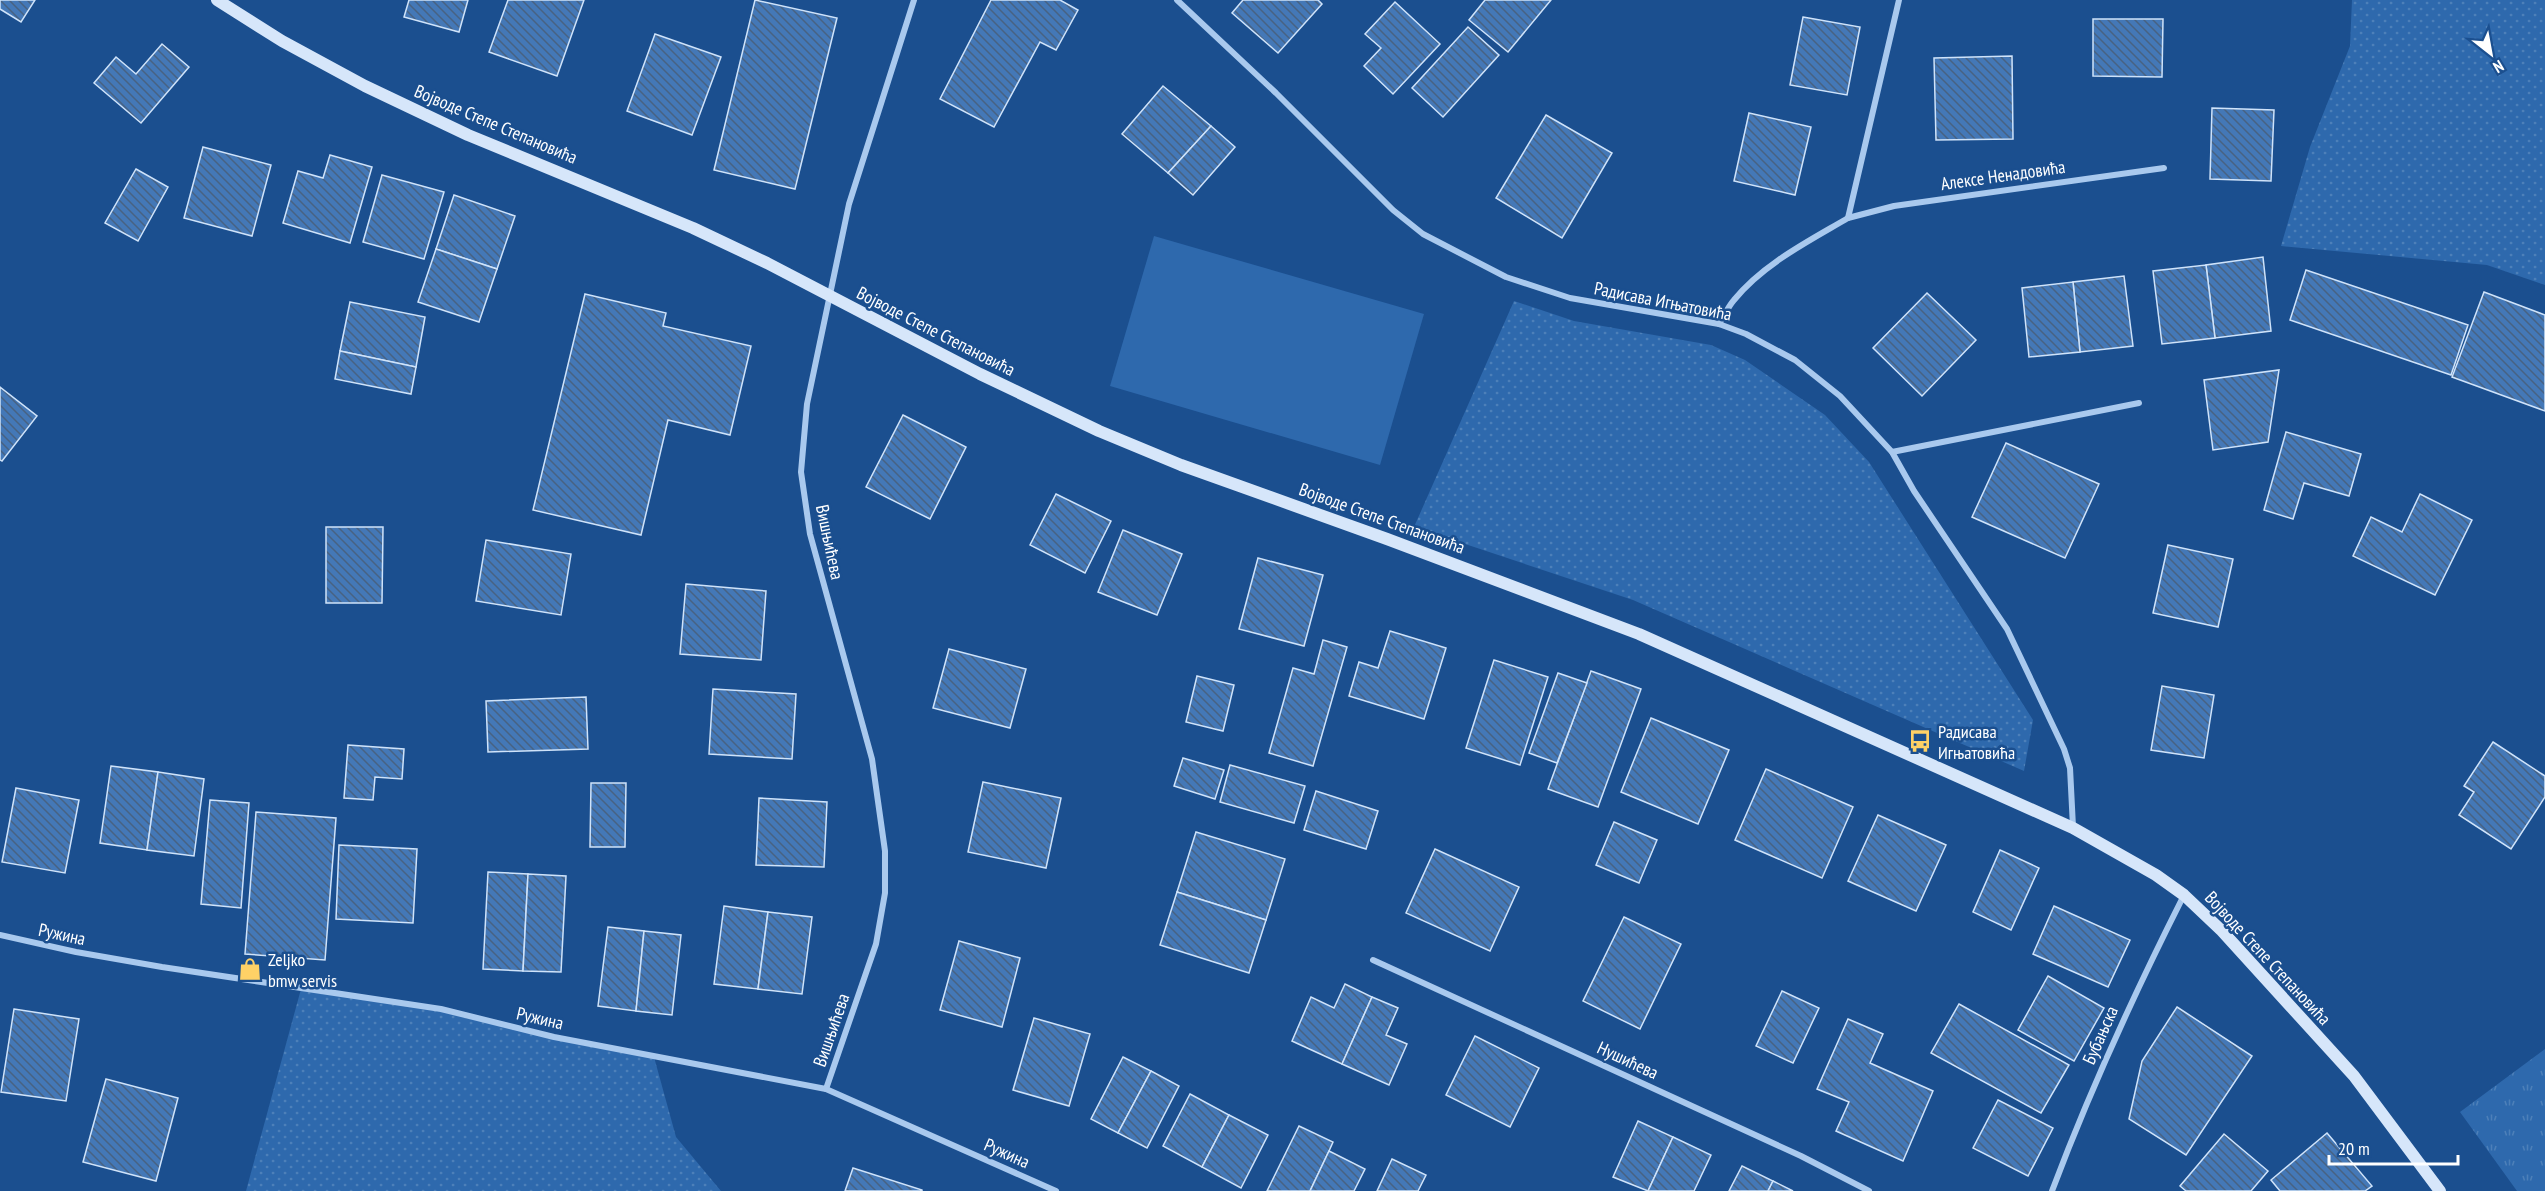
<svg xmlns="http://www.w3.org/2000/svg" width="2545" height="1191" font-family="'PT Sans Narrow',sans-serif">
  <defs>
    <pattern id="grass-dots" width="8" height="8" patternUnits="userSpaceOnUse" patternTransform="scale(1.5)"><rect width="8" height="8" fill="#2e69ad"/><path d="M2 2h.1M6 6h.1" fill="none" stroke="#4d80b9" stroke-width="1.8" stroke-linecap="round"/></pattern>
    <pattern id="park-tufts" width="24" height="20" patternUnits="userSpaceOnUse" patternTransform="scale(1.5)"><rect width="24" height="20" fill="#2e69ad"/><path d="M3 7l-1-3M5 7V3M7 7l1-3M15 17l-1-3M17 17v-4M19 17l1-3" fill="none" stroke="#4d80b9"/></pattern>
    <pattern id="building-back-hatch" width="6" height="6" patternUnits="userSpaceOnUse" patternTransform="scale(1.5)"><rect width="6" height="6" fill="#4478b7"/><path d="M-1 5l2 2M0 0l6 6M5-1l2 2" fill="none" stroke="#486282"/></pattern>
  </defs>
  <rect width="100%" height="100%" fill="#1b4f8f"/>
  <g fill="url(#grass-dots)">
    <polygon points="2352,0 2545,0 2545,285 2487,265 2281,246 2310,147 2350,46"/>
    <polygon points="1514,301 1574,321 1711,345 1745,360 1825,415 1869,462 2033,720 2024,771 1633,600 1414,527"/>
    <polygon points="301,989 441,1009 654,1057 676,1137 721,1191 246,1191"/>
  </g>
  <polygon fill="url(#park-tufts)" points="2545,1049 2545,1191 2517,1191 2460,1112"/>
  <polygon fill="#2e69ad" points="1154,236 1424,314 1380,465 1110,386"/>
  <g fill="url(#building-back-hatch)" stroke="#cfe3fa" stroke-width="1.5">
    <polygon points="0,0 35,0 21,22 0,9"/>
    <polygon points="409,0 468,0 459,32 404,17"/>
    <polygon points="508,0 584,0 557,76 489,52"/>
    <polygon points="755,0 837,18 795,189 714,170"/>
    <polygon points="991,0 1060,0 1078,10 1056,50 1040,42 994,127 940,99"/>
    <polygon points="1243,0 1318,0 1322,4 1278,53 1232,13"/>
    <polygon points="1485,0 1551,0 1508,52 1469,20"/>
    <polygon points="1395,2 1440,44 1393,94 1364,66 1381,48 1365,34"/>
    <polygon points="1803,17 1860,27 1847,95 1790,85"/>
    <polygon points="2093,19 2163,19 2162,77 2093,76"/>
    <polygon points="1468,27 1499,55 1443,117 1412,88"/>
    <polygon points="655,34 721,57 692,135 627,111"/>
    <polygon points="162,44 189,67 141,123 94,83 116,57 136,74"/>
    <polygon points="2012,56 2013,139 1936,140 1934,58"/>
    <polygon points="1163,86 1211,126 1168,173 1122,134"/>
    <polygon points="2212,108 2274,110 2271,181 2210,179"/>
    <polygon points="1749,113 1811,127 1795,195 1734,181"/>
    <polygon points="1546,115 1612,153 1562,238 1496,198"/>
    <polygon points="1211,126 1235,147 1193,195 1168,173"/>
    <polygon points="203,147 271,165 252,236 184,218"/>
    <polygon points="330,155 372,167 350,243 283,223 298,171 323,178"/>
    <polygon points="136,169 168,187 138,241 105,223"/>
    <polygon points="382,175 444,192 424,259 363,242"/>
    <polygon points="454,195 515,216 497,269 436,249"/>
    <polygon points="436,249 497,269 479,322 418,302"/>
    <polygon points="2263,257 2271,331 2215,338 2206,265"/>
    <polygon points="2206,265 2215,338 2162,344 2153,271"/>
    <polygon points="2306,270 2468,325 2451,375 2290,320"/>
    <polygon points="2124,276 2133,346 2080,352 2073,282"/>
    <polygon points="2073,282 2080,352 2029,357 2022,288"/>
    <polygon points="2484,292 2545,315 2545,411 2452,377"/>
    <polygon points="1927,293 1976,340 1922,396 1873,348"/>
    <polygon points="585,294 666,313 663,326 751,346 730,435 668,420 641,535 533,510"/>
    <polygon points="350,302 425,317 416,367 340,351"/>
    <polygon points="340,351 416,367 411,394 335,379"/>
    <polygon points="2279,370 2268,442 2213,450 2204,380"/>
    <polygon points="0,387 37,416 2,461 0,460"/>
    <polygon points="903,415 966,447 930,519 866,487"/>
    <polygon points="2286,432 2361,454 2349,496 2304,483 2293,519 2264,510"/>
    <polygon points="2006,443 2099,484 2065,558 1972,517"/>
    <polygon points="1056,494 1111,521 1085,573 1030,545"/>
    <polygon points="2420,494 2472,520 2435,595 2353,556 2371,517 2402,532"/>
    <polygon points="326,527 383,527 382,603 326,603"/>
    <polygon points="1123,530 1182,554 1157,615 1098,592"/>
    <polygon points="486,540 571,554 561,615 476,601"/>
    <polygon points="2168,545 2233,559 2218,627 2153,613"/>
    <polygon points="1258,558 1323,575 1304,646 1239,629"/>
    <polygon points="686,584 766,591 761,660 680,654"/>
    <polygon points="1390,631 1446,648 1424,719 1349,696 1359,662 1378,668"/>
    <polygon points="1323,640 1347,647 1313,766 1269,753 1293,668 1314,674"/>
    <polygon points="949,649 1026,669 1010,728 933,708"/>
    <polygon points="1494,660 1548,677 1520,765 1466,748"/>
    <polygon points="1591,671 1641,689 1598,807 1548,789"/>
    <polygon points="1558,673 1587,683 1557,763 1529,753"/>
    <polygon points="1197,676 1234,685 1223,731 1186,722"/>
    <polygon points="2162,686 2214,695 2204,758 2151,750"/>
    <polygon points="713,689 796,694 792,759 709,754"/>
    <polygon points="586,697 588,749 488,752 486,701"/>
    <polygon points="1651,718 1729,750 1698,824 1621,792"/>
    <polygon points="2493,742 2545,776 2545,797 2511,849 2459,815 2474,792 2464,786"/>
    <polygon points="348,745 404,749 402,779 375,777 373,800 344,798"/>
    <polygon points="1183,758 1224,770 1215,799 1174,786"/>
    <polygon points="1230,765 1305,786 1294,823 1220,802"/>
    <polygon points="111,766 158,772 147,850 100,843"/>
    <polygon points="1766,769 1853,807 1822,878 1735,840"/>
    <polygon points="158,772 204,779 194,856 147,850"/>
    <polygon points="983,782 1061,798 1046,868 968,852"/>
    <polygon points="591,783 626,783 625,847 590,847"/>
    <polygon points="16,788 79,800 65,873 2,862"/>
    <polygon points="1316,791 1378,811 1366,849 1304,830"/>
    <polygon points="759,798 827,802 824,867 756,865"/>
    <polygon points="210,800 249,803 241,908 201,904"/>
    <polygon points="256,812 336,818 325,960 245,954"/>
    <polygon points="1878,815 1946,845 1916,911 1848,881"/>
    <polygon points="1614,822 1657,840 1639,883 1596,865"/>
    <polygon points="1196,832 1285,859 1266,920 1177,892"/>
    <polygon points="339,845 417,849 413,923 336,919"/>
    <polygon points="1435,849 1519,887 1490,951 1406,913"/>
    <polygon points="2000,850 2039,868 2011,930 1973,912"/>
    <polygon points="488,872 528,874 523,971 483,969"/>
    <polygon points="528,874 566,876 561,972 523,971"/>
    <polygon points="1177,892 1266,920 1249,973 1160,945"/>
    <polygon points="724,906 768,912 758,989 714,984"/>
    <polygon points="2054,906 2130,940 2108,987 2033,954"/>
    <polygon points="768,912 812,917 802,994 758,989"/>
    <polygon points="1624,917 1681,944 1640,1029 1583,1001"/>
    <polygon points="608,927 644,931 636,1011 598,1006"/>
    <polygon points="644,931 681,935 672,1015 636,1011"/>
    <polygon points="959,941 1020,958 1002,1027 940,1010"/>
    <polygon points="2048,976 2104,1008 2074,1061 2018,1030"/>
    <polygon points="1345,984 1372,997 1342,1064 1292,1041 1311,997 1334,1008"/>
    <polygon points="1782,991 1819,1008 1793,1063 1756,1046"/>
    <polygon points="1372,997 1398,1008 1386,1035 1407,1044 1389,1085 1342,1064"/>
    <polygon points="1959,1004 2069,1065 2041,1113 1931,1053"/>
    <polygon points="2177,1007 2252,1056 2186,1155 2129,1119 2142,1061"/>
    <polygon points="14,1009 79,1019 66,1101 1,1092"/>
    <polygon points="1034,1018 1090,1034 1069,1106 1013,1090"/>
    <polygon points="1848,1019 1883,1034 1870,1063 1933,1091 1903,1161 1836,1131 1849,1102 1817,1089"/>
    <polygon points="1475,1036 1539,1068 1510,1127 1446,1095"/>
    <polygon points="1123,1057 1151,1071 1118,1133 1091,1119"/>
    <polygon points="1151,1071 1179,1086 1147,1148 1118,1133"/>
    <polygon points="106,1079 178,1098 156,1181 83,1162"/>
    <polygon points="1190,1094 1229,1115 1202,1167 1163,1146"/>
    <polygon points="1998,1100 2053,1128 2028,1176 1973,1148"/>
    <polygon points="1229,1115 1268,1135 1241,1188 1202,1167"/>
    <polygon points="1638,1121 1673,1137 1648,1191 1613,1177"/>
    <polygon points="1299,1126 1333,1142 1329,1151 1310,1191 1267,1191"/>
    <polygon points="2327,1133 2372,1186 2365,1191 2280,1191 2271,1180"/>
    <polygon points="2224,1134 2268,1171 2251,1191 2186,1191 2180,1186"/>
    <polygon points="1673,1137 1711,1155 1694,1191 1648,1191"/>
    <polygon points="1329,1151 1365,1169 1354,1191 1310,1191"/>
    <polygon points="1392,1159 1426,1175 1418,1191 1377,1191"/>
    <polygon points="1742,1166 1773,1181 1768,1191 1729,1191"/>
    <polygon points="853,1168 922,1190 922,1191 845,1191"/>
    <polygon points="1773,1181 1793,1191 1768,1191"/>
  </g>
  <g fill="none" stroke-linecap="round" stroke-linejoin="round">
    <g stroke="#a9c9ee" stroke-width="6">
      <polyline points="1177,0 1276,93 1393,210 1423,234 1506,277 1570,298 1719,324 1746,334 1795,360 1840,396 1892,452 1914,491 2007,629 2064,749 2070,768 2073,827"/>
      <polyline points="1848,218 1894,206 2164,168"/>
      <path d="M1719,324C1724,316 1728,307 1734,300C1763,264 1809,241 1848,218L1899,0"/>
      <polyline points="1892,452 2139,403"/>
      <polyline points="0,935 76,952 162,967 441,1009 554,1037 826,1089 1056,1191"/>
      <polyline points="1373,960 1801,1156 1869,1191"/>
      <polyline points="826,1089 876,944 885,893 885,851 872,759 810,534 801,472 807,404 849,204 914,0"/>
      <path d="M2052,1191C2090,1090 2135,992 2184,895"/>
    </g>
    <polyline stroke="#d6e6fa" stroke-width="12" points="217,0 282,41 365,86 468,135 693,228 767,263 980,374 1099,431 1181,465 1387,539 1639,634 2073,828 2156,875 2184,895 2222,931 2354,1076 2440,1191"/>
  </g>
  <defs>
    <g id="bus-bare" transform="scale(1.8)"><path d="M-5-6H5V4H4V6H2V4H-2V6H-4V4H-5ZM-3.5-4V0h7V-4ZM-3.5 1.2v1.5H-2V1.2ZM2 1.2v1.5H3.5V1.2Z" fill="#ffd166" stroke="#1b4f8f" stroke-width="2.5" paint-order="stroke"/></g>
    <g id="shop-bare" transform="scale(1.8)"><path d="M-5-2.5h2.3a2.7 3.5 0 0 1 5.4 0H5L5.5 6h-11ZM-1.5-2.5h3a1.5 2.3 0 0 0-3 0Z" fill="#ffd166" stroke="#1b4f8f" stroke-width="2.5" paint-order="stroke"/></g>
  </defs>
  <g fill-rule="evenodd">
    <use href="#bus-bare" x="1920" y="741"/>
    <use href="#shop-bare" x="250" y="969"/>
  </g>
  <g text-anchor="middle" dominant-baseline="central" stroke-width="5" stroke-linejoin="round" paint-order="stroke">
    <g font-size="18" fill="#fff" stroke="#1b4f8f">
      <text transform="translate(496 124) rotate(23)">Војводе Степе Степановића</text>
      <text transform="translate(2003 175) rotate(-8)">Алексе Ненадовића</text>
      <text transform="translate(1663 301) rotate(11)">Радисава Игњатовића</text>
      <text transform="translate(936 331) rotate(27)">Војводе Степе Степановића</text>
      <text transform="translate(1382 518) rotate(20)">Војводе Степе Степановића</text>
      <text transform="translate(830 542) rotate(78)">Вишњићева</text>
      <text transform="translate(62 934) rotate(12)">Ружина</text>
      <text transform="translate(2268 958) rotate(47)">Војводе Степе Степановића</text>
      <text transform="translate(540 1018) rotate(13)">Ружина</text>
      <text transform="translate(831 1030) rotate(-71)">Вишњићева</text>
      <text transform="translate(2100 1035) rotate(-66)">Бубањска</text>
      <text transform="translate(1628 1060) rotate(25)">Нушићева</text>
      <text transform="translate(1007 1153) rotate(24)">Ружина</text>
    </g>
    <g font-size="18" fill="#fff" stroke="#1b4f8f" text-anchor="start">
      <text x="1938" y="731">Радисава<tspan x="1938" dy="21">Игњатовића</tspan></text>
      <text x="268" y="959">Zeljko<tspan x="268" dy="21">bmw servis</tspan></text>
    </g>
  </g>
  <g transform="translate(2491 54) rotate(149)" stroke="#1b4f8f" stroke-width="4.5" paint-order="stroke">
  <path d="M0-4.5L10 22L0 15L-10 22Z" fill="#ffffff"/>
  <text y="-9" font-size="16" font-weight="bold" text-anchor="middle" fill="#ffffff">N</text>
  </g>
  <path d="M2329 1155v9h129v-9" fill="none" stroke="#ffffff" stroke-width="3"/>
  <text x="2338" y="1155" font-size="18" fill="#ffffff" stroke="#1b4f8f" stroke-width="4.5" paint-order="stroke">20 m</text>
</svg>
